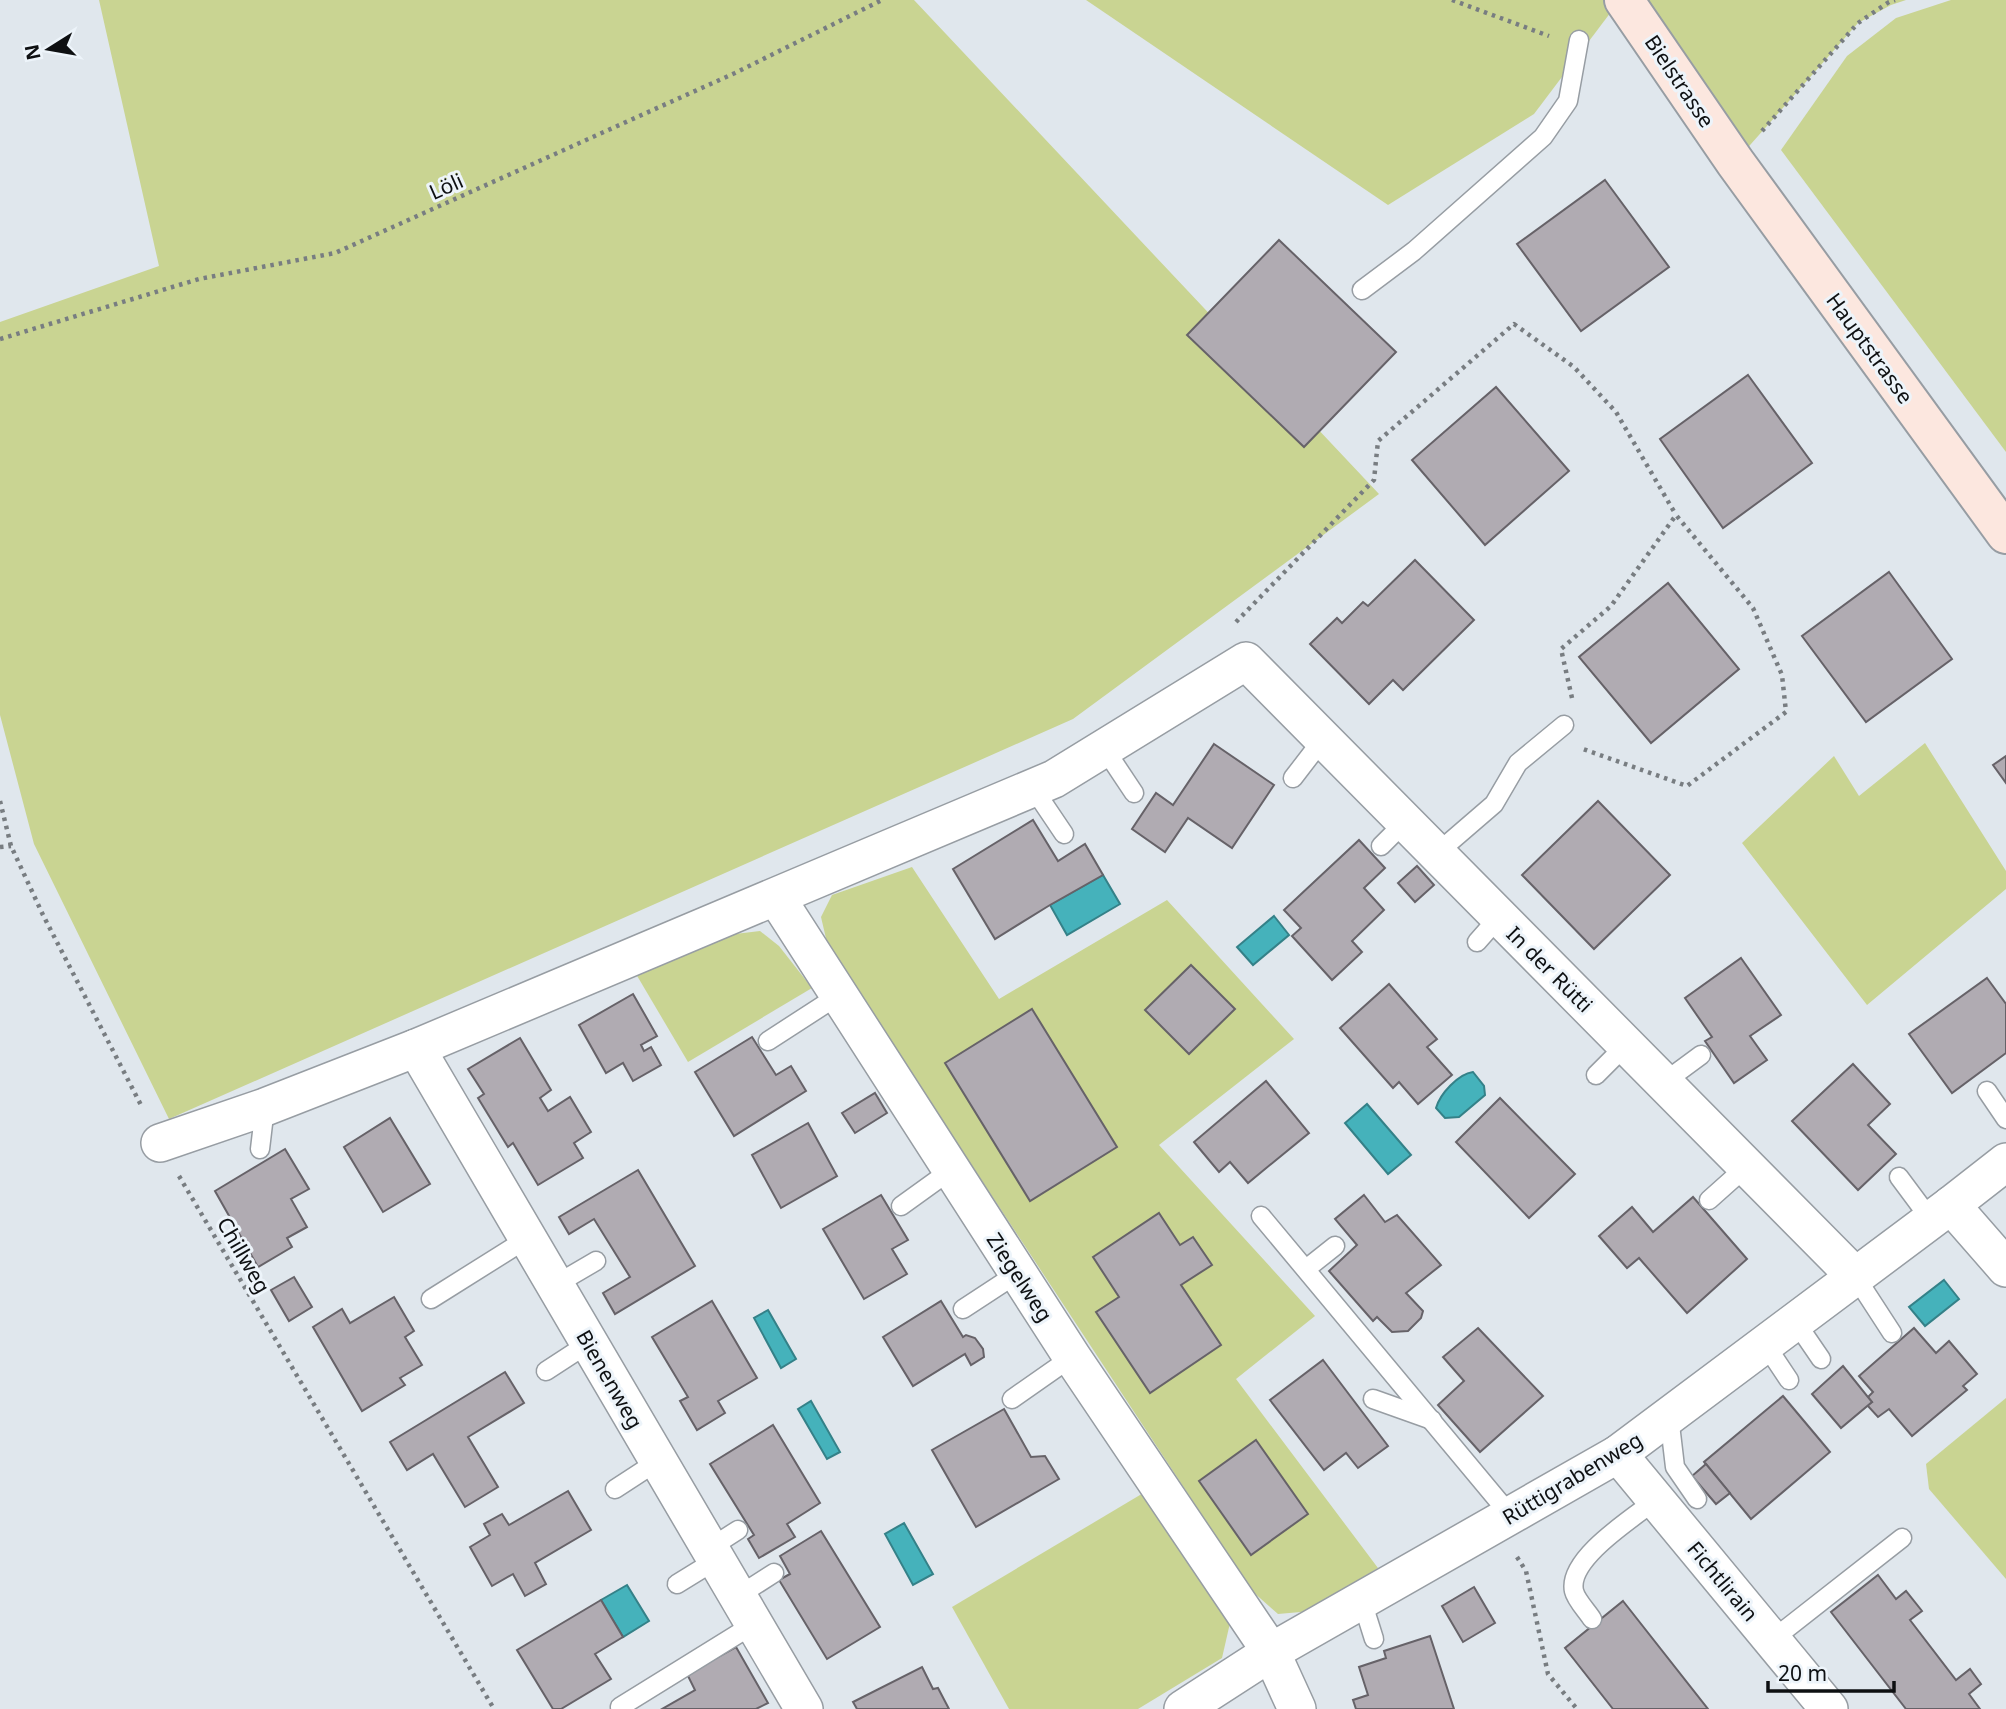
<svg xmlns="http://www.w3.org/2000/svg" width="2006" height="1709" font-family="'Noto Sans',sans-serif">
  <rect width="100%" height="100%" fill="#e0e7ed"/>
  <g fill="#c9d492">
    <polygon points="99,0 914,0 1379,494 1073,719 169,1119 34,844 0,715 0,322 159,266"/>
    <polygon points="1086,0 1620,0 1534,114 1388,205"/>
    <polygon points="1624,0 1906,0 1891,5 1858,23 1735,162"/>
    <polygon points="1951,0 2006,0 2006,452 1781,150 1847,56 1896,18"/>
    <polygon points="1925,743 2006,871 2006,889 1867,1005 1742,843 1834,756 1859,796"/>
    <polygon points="912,867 999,999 1167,900 1294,1039 1159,1145 1315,1316 1236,1379 1378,1568 1312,1611 1278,1614 1252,1591 828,947 821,917 832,895"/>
    <polygon points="760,931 779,946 812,988 688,1062 636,974 735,934"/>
    <polygon points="2006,1398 2006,1579 1929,1489 1926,1464"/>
    <polygon points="1145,1492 1230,1623 1222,1658 1138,1709 1009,1709 952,1607"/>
  </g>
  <g fill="#45b2bb" stroke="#348188" stroke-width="2">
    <polygon points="1103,875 1120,904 1067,935 1050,905"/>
    <polygon points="1274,916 1289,935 1253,965 1237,947"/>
    <path d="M1473,1072L1484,1086L1485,1095L1459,1117L1445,1118L1436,1108C1440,1094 1458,1074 1473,1072Z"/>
    <polygon points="1367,1104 1411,1155 1388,1174 1345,1123"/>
    <polygon points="1944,1280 1959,1299 1925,1326 1909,1307"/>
    <polygon points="768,1310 796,1359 781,1368 754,1318"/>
    <polygon points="811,1401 840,1452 827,1459 798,1409"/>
    <polygon points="904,1523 933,1574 913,1585 885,1534"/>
    <polygon points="627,1585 649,1621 623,1637 601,1600"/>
  </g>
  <g fill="#b0abb2" stroke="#666268" stroke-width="2">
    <polygon points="1605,180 1669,267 1581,331 1517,244"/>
    <polygon points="1279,240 1396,352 1304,447 1187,335"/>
    <polygon points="1748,375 1812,463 1723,528 1660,439"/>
    <polygon points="1496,387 1569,471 1485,545 1412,460"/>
    <polygon points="1415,560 1474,620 1403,690 1393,680 1369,704 1310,644 1337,618 1342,623 1363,602 1368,606"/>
    <polygon points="1889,572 1952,659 1866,722 1802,636"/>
    <polygon points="1668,583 1739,669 1651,743 1579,657"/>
    <polygon points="1214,744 1274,785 1232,848 1188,818 1165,852 1132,829 1156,793 1173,805"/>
    <polygon points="2006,756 2006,783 1993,765"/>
    <polygon points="1598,801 1670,875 1594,949 1522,875"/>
    <polygon points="1033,820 1058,861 1085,844 1103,875 1050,905 995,939 953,869"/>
    <polygon points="1359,840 1385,868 1364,888 1384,910 1352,941 1362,952 1332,980 1292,936 1301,928 1284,910"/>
    <polygon points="1417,866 1434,885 1415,902 1398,883"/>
    <polygon points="1741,958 1781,1015 1750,1036 1767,1060 1734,1083 1705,1041 1712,1037 1685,998"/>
    <polygon points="1191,965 1235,1009 1189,1054 1145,1010"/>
    <polygon points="1987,978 2006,1004 2006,1053 1952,1093 1909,1034"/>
    <polygon points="1389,984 1437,1039 1427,1047 1452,1075 1418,1104 1399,1082 1393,1088 1340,1028"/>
    <polygon points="633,994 657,1036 641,1045 644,1051 651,1047 661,1065 633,1081 623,1063 606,1073 579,1025"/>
    <polygon points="1032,1009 1117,1147 1030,1201 945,1063"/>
    <polygon points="752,1037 776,1075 791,1066 806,1091 734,1136 695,1072"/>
    <polygon points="520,1038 551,1090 540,1098 548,1111 570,1097 591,1132 574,1143 583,1158 538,1185 513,1143 508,1147 478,1098 484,1094 468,1069"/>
    <polygon points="1853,1064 1890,1104 1868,1125 1896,1154 1858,1190 1792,1121"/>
    <polygon points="1266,1081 1309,1133 1248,1183 1230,1162 1219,1172 1194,1142"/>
    <polygon points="875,1093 887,1113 855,1133 842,1113"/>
    <polygon points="1500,1098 1575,1174 1529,1218 1456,1142"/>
    <polygon points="390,1118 430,1184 383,1212 344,1147"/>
    <polygon points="808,1123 837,1176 781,1208 752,1155"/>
    <polygon points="285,1149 309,1189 291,1199 307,1227 287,1238 292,1247 258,1267 215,1191"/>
    <polygon points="638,1170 695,1266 615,1314 603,1293 630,1277 594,1219 569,1234 559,1217"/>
    <polygon points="881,1195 908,1240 892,1249 907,1274 864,1299 823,1229"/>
    <polygon points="1364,1195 1385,1222 1397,1215 1441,1265 1406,1293 1423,1311 1421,1318 1408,1331 1392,1332 1377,1317 1373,1321 1329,1271 1357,1245 1335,1219"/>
    <polygon points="1693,1197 1747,1259 1687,1313 1639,1258 1627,1268 1599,1236 1632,1207 1653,1232"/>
    <polygon points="1159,1213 1180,1245 1193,1237 1212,1265 1181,1285 1221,1345 1150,1393 1096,1312 1119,1297 1093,1257"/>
    <polygon points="294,1277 312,1307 289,1321 271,1290"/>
    <polygon points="394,1297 414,1331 405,1337 422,1365 400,1378 405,1385 362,1411 313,1327 342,1309 350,1323"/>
    <polygon points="712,1301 757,1378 718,1401 725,1413 697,1430 680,1401 688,1397 652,1337"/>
    <polygon points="941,1301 963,1337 966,1335 975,1338 983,1349 984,1357 971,1365 965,1354 913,1386 883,1337"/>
    <polygon points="1478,1328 1543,1396 1480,1452 1438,1405 1464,1381 1443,1357"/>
    <polygon points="1914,1328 1936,1353 1949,1341 1977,1374 1963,1386 1967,1390 1912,1436 1889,1409 1878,1417 1867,1405 1872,1402 1868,1397 1873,1392 1859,1376"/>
    <polygon points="1323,1360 1388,1446 1358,1468 1346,1453 1324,1470 1270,1400"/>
    <polygon points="1843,1366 1872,1402 1841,1428 1812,1394"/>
    <polygon points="505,1372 524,1403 468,1437 498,1487 465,1507 433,1454 407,1470 390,1442"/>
    <polygon points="1783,1396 1830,1452 1751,1519 1704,1462"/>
    <polygon points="1004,1409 1031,1457 1045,1456 1059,1479 976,1527 932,1450"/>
    <polygon points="773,1425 820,1503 787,1524 795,1537 759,1558 748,1539 754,1535 710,1464"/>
    <polygon points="1256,1440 1308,1514 1251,1555 1199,1481"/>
    <polygon points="1706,1464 1730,1493 1716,1504 1692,1476"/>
    <polygon points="568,1491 591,1530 535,1563 546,1584 525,1596 513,1574 492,1586 470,1547 490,1535 484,1524 502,1514 509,1525"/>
    <polygon points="821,1531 880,1627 827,1659 779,1580 790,1574 780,1556"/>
    <polygon points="1878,1575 1896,1599 1906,1591 1922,1611 1910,1620 1956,1680 1970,1669 1981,1684 1969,1694 1980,1709 1906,1709 1831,1612"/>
    <polygon points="1474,1587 1495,1623 1463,1642 1442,1606"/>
    <polygon points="601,1600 623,1637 595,1654 611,1679 561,1709 553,1709 517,1650"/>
    <polygon points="1623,1601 1708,1709 1613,1709 1565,1648"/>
    <polygon points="1430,1636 1454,1709 1356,1709 1353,1700 1368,1695 1359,1667 1386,1658 1384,1651"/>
    <polygon points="736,1647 768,1703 756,1709 662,1709 695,1690 687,1674"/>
    <polygon points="922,1667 933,1689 938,1688 949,1709 857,1709 853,1702"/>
  </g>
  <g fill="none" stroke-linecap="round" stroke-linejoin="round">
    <g stroke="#979da3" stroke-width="21">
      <g id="service">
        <polyline points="1362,290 1414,251 1543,137 1568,101 1579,40"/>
        <polyline points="1104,748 1134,793"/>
        <polyline points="1293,778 1323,739"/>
        <polyline points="1033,788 1064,834"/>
        <polyline points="1381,846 1405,822"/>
        <polyline points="1436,854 1494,804 1518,763 1564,725"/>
        <polyline points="1477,942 1499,917"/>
        <polyline points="768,1041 839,995"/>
        <polyline points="1596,1075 1626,1045"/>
        <polyline points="1663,1083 1701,1055"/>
        <polyline points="1987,1091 2006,1119"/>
        <polyline points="260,1149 265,1107"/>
        <polyline points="1899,1177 1931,1220"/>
        <polyline points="1709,1200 1746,1167"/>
        <polyline points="901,1206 951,1170"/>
        <polyline points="1261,1216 1511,1516"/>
        <polyline points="1306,1269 1335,1246"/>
        <polyline points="1855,1276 1892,1333"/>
        <polyline points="555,1285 596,1261"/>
        <polyline points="431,1299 528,1238"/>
        <polyline points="963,1309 1018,1273"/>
        <polyline points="1795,1321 1821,1359"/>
        <polyline points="1765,1344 1789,1380"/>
        <polyline points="546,1371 589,1343"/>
        <polyline points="1012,1399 1072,1357"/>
        <polyline points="1373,1399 1432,1420"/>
        <polyline points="1669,1416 1675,1467 1697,1499"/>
        <polyline points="615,1489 658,1461"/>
        <polyline points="710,1548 738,1530"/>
        <polyline points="677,1584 716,1560"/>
        <polyline points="738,1596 774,1573"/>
        <polyline points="1362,1601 1374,1639"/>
        <path d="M1592,1619C1587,1611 1576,1600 1574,1591C1567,1559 1633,1518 1656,1500"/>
        <polyline points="1772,1640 1902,1538"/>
        <polyline points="620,1707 754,1624"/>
      </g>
    </g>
    <g stroke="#979da3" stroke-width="40">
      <g id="minor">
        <polyline points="776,897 1072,1357 1271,1652 1297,1709"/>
        <polyline points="416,1048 804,1709"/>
        <polyline points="160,1143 265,1107 416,1048 1054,779 1246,661 1855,1276"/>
        <polyline points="1951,1205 2006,1268"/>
        <polyline points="1618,1454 1829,1709"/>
        <polyline points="1183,1709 1271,1652 1618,1454 1951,1205 2006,1162"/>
      </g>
    </g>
    <g stroke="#979da3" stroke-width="42">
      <polyline id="secondary" points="1624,0 1735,162 2006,534"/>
    </g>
    <g stroke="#787d81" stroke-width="4.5" stroke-dasharray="3.5 5" stroke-linecap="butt">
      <polyline points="1452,0 1549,36"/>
      <polyline points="1762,131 1858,23 1889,2 1895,0"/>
      <polyline points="0,339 199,279 335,253 735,73 882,0"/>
      <polyline points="1236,622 1374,480 1378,441 1514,324 1574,367 1616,412 1676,515"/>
      <polyline points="1572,698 1561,649 1611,606 1676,515 1753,608 1782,675 1786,712 1687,786 1583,749 1581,750"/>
      <polyline points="0,801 11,846 43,915 142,1107"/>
      <polyline points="0,847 11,846"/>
      <polyline points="179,1176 494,1709"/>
      <polyline points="1517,1557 1526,1571 1548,1674 1577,1709"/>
    </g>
    <use href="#service" stroke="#fff" stroke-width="18"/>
    <use href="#minor" stroke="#fff" stroke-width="37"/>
    <use href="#secondary" stroke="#fce7df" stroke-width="38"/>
  </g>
  <g text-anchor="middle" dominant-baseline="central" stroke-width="6" stroke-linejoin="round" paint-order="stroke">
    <g font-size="21" fill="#0e1012" stroke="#edf4fa">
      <text transform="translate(1680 81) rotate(56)">Bielstrasse</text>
      <text transform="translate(446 186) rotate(-24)">Löli</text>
      <text transform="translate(1870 348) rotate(54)">Hauptstrasse</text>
      <text transform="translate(1550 969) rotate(45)">In der Rütti</text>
      <text transform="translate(244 1255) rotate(60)">Chillweg</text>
      <text transform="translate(1020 1277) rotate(57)">Ziegelweg</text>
      <text transform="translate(610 1379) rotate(60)">Bienenweg</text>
      <text transform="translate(1572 1478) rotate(-31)">Rüttigrabenweg</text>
      <text transform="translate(1723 1581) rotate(50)">Fichtlirain</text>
    </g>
  </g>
  <g transform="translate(49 49) rotate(259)" stroke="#edf4fa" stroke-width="5" paint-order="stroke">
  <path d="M0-5L12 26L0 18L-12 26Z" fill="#0e1012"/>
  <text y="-10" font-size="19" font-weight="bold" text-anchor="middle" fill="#0e1012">N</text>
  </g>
  <path d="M1768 1681v10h126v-10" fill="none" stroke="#0e1012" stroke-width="3.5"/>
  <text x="1778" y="1681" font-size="21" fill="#0e1012" stroke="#edf4fa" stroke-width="5" paint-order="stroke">20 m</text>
</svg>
